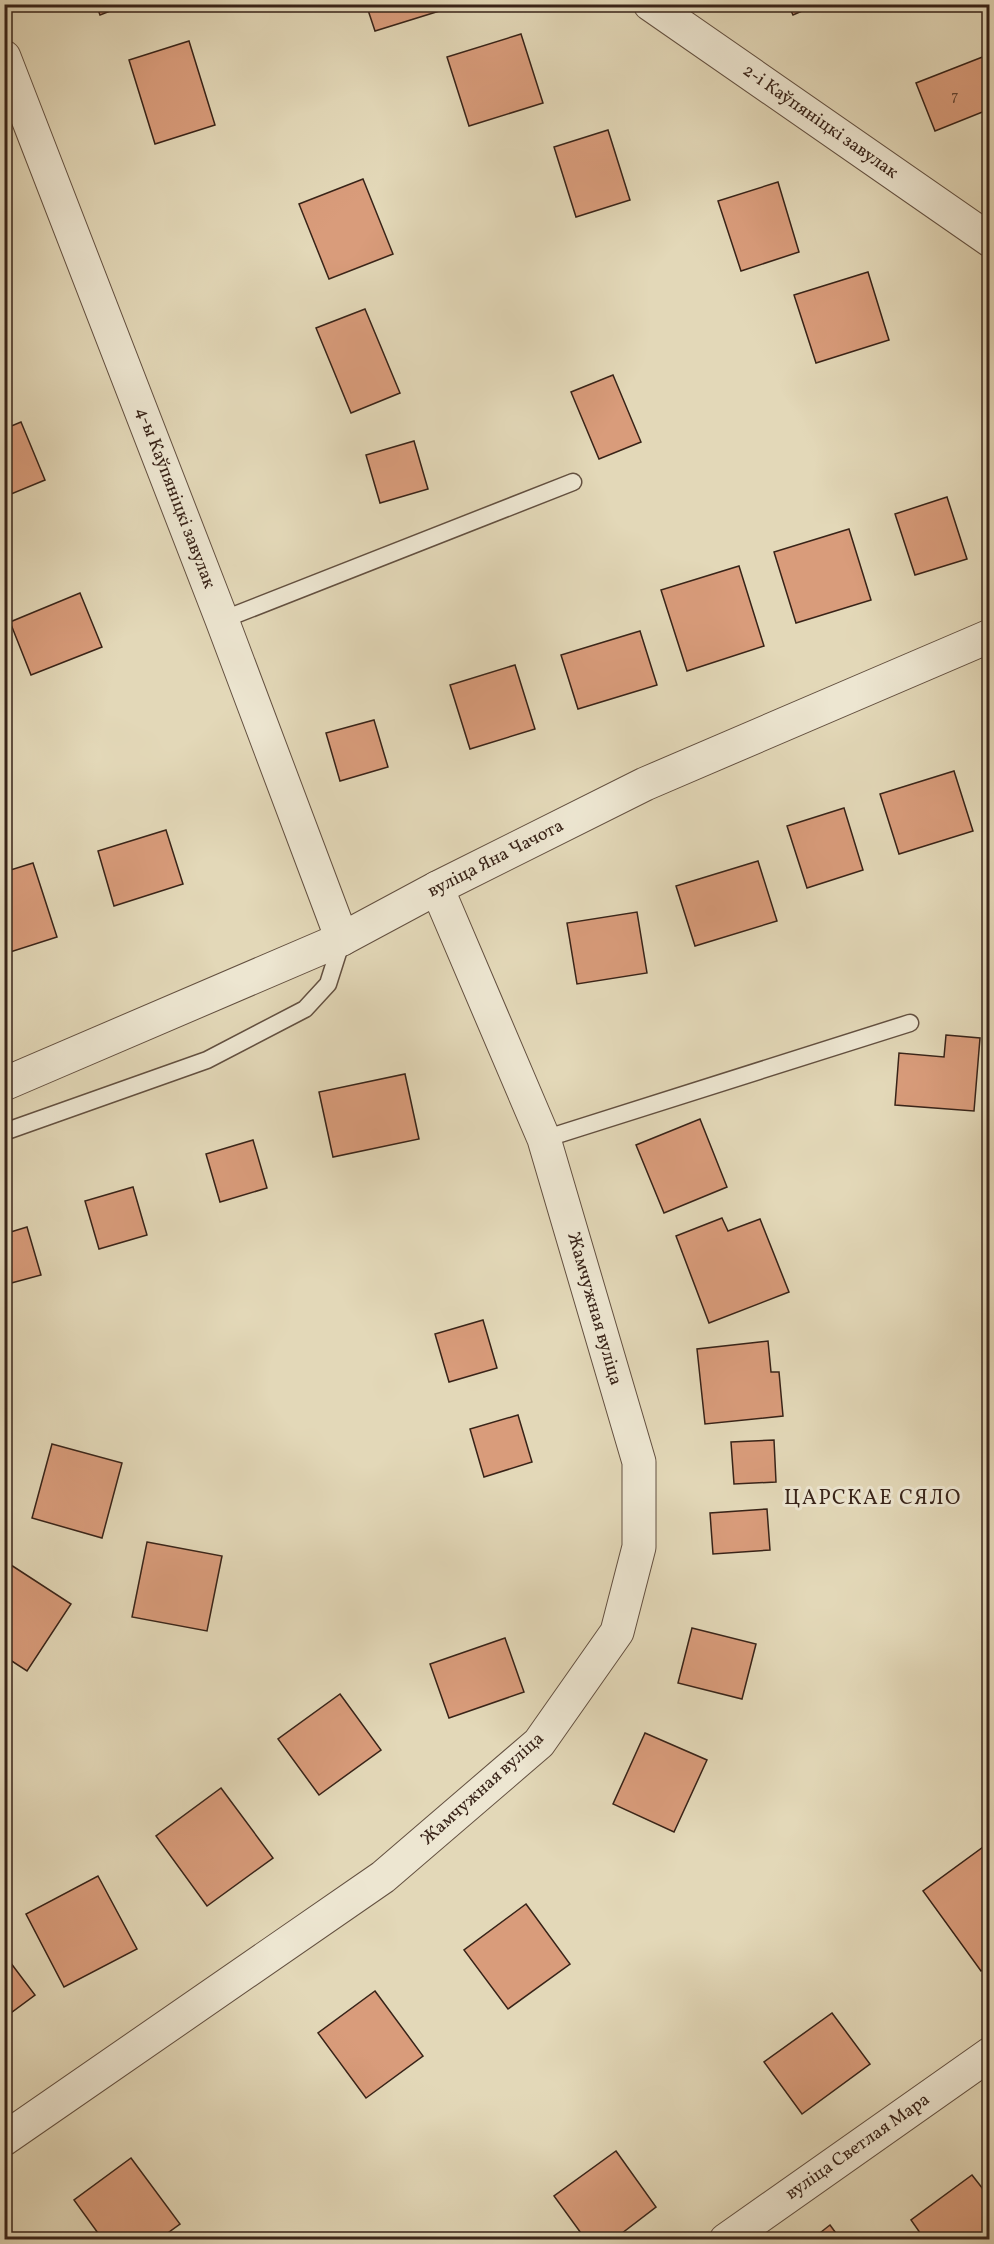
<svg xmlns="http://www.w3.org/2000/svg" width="994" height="2244" font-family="Vollkorn,serif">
  <rect width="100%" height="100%" fill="#e3d8b8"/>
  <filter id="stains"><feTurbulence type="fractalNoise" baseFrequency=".00333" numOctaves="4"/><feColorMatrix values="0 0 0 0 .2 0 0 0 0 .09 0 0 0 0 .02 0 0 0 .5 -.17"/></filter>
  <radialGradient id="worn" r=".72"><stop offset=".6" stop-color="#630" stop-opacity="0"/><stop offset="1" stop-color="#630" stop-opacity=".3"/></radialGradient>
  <g fill="#d99c7b" stroke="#382318" stroke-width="1.5">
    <polygon points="96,4 128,4 100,15"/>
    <polygon points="366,4 462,4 375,31"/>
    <polygon points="788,4 818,4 793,15"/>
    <polygon points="521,34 543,103 469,126 447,57"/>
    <polygon points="189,41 215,125 155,144 129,60"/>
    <polygon points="985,56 990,68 990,109 935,131 916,83"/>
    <polygon points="608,130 630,200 576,217 554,147"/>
    <polygon points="363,179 393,254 329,279 299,204"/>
    <polygon points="778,182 799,252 741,271 718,201"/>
    <polygon points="868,272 889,340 816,363 794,295"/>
    <polygon points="365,309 400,393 351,413 316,328"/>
    <polygon points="613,375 641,442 599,459 571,392"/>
    <polygon points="21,422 45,480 4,497 4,429"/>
    <polygon points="414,441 428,489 380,503 366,455"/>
    <polygon points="947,497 967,559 915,575 895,514"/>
    <polygon points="849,529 871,600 796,623 774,552"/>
    <polygon points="739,566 764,646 687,671 661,590"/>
    <polygon points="80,593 102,647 31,675 10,622"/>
    <polygon points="640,631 657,685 578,709 561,655"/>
    <polygon points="515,665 535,729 470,749 450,685"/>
    <polygon points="374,720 388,767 340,781 326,733"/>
    <polygon points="954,771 973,831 899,854 880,794"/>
    <polygon points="844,808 863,870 807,888 787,826"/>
    <polygon points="166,830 183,884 114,906 98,851"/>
    <polygon points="758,861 777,921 695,946 676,886"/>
    <polygon points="33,863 57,937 4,954 4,872"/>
    <polygon points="637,912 647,973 577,984 567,923"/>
    <polygon points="946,1035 980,1038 974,1111 895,1105 899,1053 944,1057"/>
    <polygon points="405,1074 419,1139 333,1157 319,1092"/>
    <polygon points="700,1119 727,1187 664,1213 636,1145"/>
    <polygon points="253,1140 267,1188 220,1202 206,1154"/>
    <polygon points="133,1187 147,1235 99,1249 85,1201"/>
    <polygon points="722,1218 728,1231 760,1219 789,1292 709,1323 676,1236"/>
    <polygon points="27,1227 41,1275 4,1285 4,1234"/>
    <polygon points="483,1320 497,1368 449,1382 435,1334"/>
    <polygon points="768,1341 771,1372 779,1372 783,1416 705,1424 697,1349"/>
    <polygon points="518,1415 532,1462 484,1477 470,1429"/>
    <polygon points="774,1440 776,1482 734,1484 731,1442"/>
    <polygon points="52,1444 122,1463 102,1538 32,1518"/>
    <polygon points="767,1509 770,1550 713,1554 710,1513"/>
    <polygon points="147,1542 222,1556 207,1631 132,1617"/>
    <polygon points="11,1565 71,1604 27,1671 4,1656 4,1575"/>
    <polygon points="692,1628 756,1644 742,1699 678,1683"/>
    <polygon points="505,1638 524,1692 449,1718 430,1664"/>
    <polygon points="340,1694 381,1750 319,1795 278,1739"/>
    <polygon points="645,1733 707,1760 674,1832 613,1804"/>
    <polygon points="221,1788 273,1858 207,1906 156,1836"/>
    <polygon points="990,1842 990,1965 981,1971 923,1891"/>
    <polygon points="98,1876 137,1949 64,1987 26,1914"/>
    <polygon points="526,1904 570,1964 508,2009 464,1950"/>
    <polygon points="4,1954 35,1995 4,2018"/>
    <polygon points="375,1991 423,2056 366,2098 318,2033"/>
    <polygon points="832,2013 870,2064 802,2114 764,2062"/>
    <polygon points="616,2151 656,2207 613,2240 586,2240 554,2196"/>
    <polygon points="131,2158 180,2224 158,2240 103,2240 74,2200"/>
    <polygon points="972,2175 990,2198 990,2240 925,2240 911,2220"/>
    <polygon points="830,2225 841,2240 811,2240"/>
  </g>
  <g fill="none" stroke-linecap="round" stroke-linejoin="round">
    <g stroke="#635040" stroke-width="19">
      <g id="service">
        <polyline points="222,620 573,482"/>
        <polyline points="4,1132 207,1060 305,1009 328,984 342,940"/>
        <polyline points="544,1139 910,1023"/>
      </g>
    </g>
    <g stroke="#635040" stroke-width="35">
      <g id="minor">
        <polyline points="650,4 990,240"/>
        <polyline points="4,57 222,620 342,939"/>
        <polyline points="4,1084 342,939 437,888 645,784 990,636"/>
        <polyline points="4,2139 383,1877 539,1743 617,1632 639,1547 639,1462 544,1139 437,888"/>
        <polyline points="726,2240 990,2054"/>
      </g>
    </g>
    <use href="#service" stroke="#ede6d1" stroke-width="16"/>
    <use href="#minor" stroke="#ede6d1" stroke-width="33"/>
  </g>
  <g text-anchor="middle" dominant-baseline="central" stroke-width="6" stroke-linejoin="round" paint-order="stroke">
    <g font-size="15" fill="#604131">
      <text x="955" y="96">7</text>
    </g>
    <g font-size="18" fill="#382318" stroke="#ede6d1">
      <text transform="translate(820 122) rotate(35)">2-і Каўпяніцкі завулак</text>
      <text transform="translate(175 498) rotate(69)">4-ы Каўпяніцкі завулак</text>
      <text transform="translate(496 859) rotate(-27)">вуліца Яна Чачота</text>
      <text transform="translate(594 1309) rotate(74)">Жамчужная вуліца</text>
      <text transform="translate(483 1789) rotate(-42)">Жамчужная вуліца</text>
      <text transform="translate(858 2147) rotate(-35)">вуліца Светлая Мара</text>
    </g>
    <g font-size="21" letter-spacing="1.5" fill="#382318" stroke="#ede6d1">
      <text x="873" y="1498">ЦАРСКАЕ СЯЛО</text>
    </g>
  </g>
  <rect width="994" height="2244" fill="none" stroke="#e3d8b8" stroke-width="24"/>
  <rect x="6" y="6" width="982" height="2232" fill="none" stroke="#382318" stroke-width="3"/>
  <rect x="12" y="12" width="970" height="2220" fill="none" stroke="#382318" stroke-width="1.5"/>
  <rect width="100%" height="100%" filter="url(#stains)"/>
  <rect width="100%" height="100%" fill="url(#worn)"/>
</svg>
